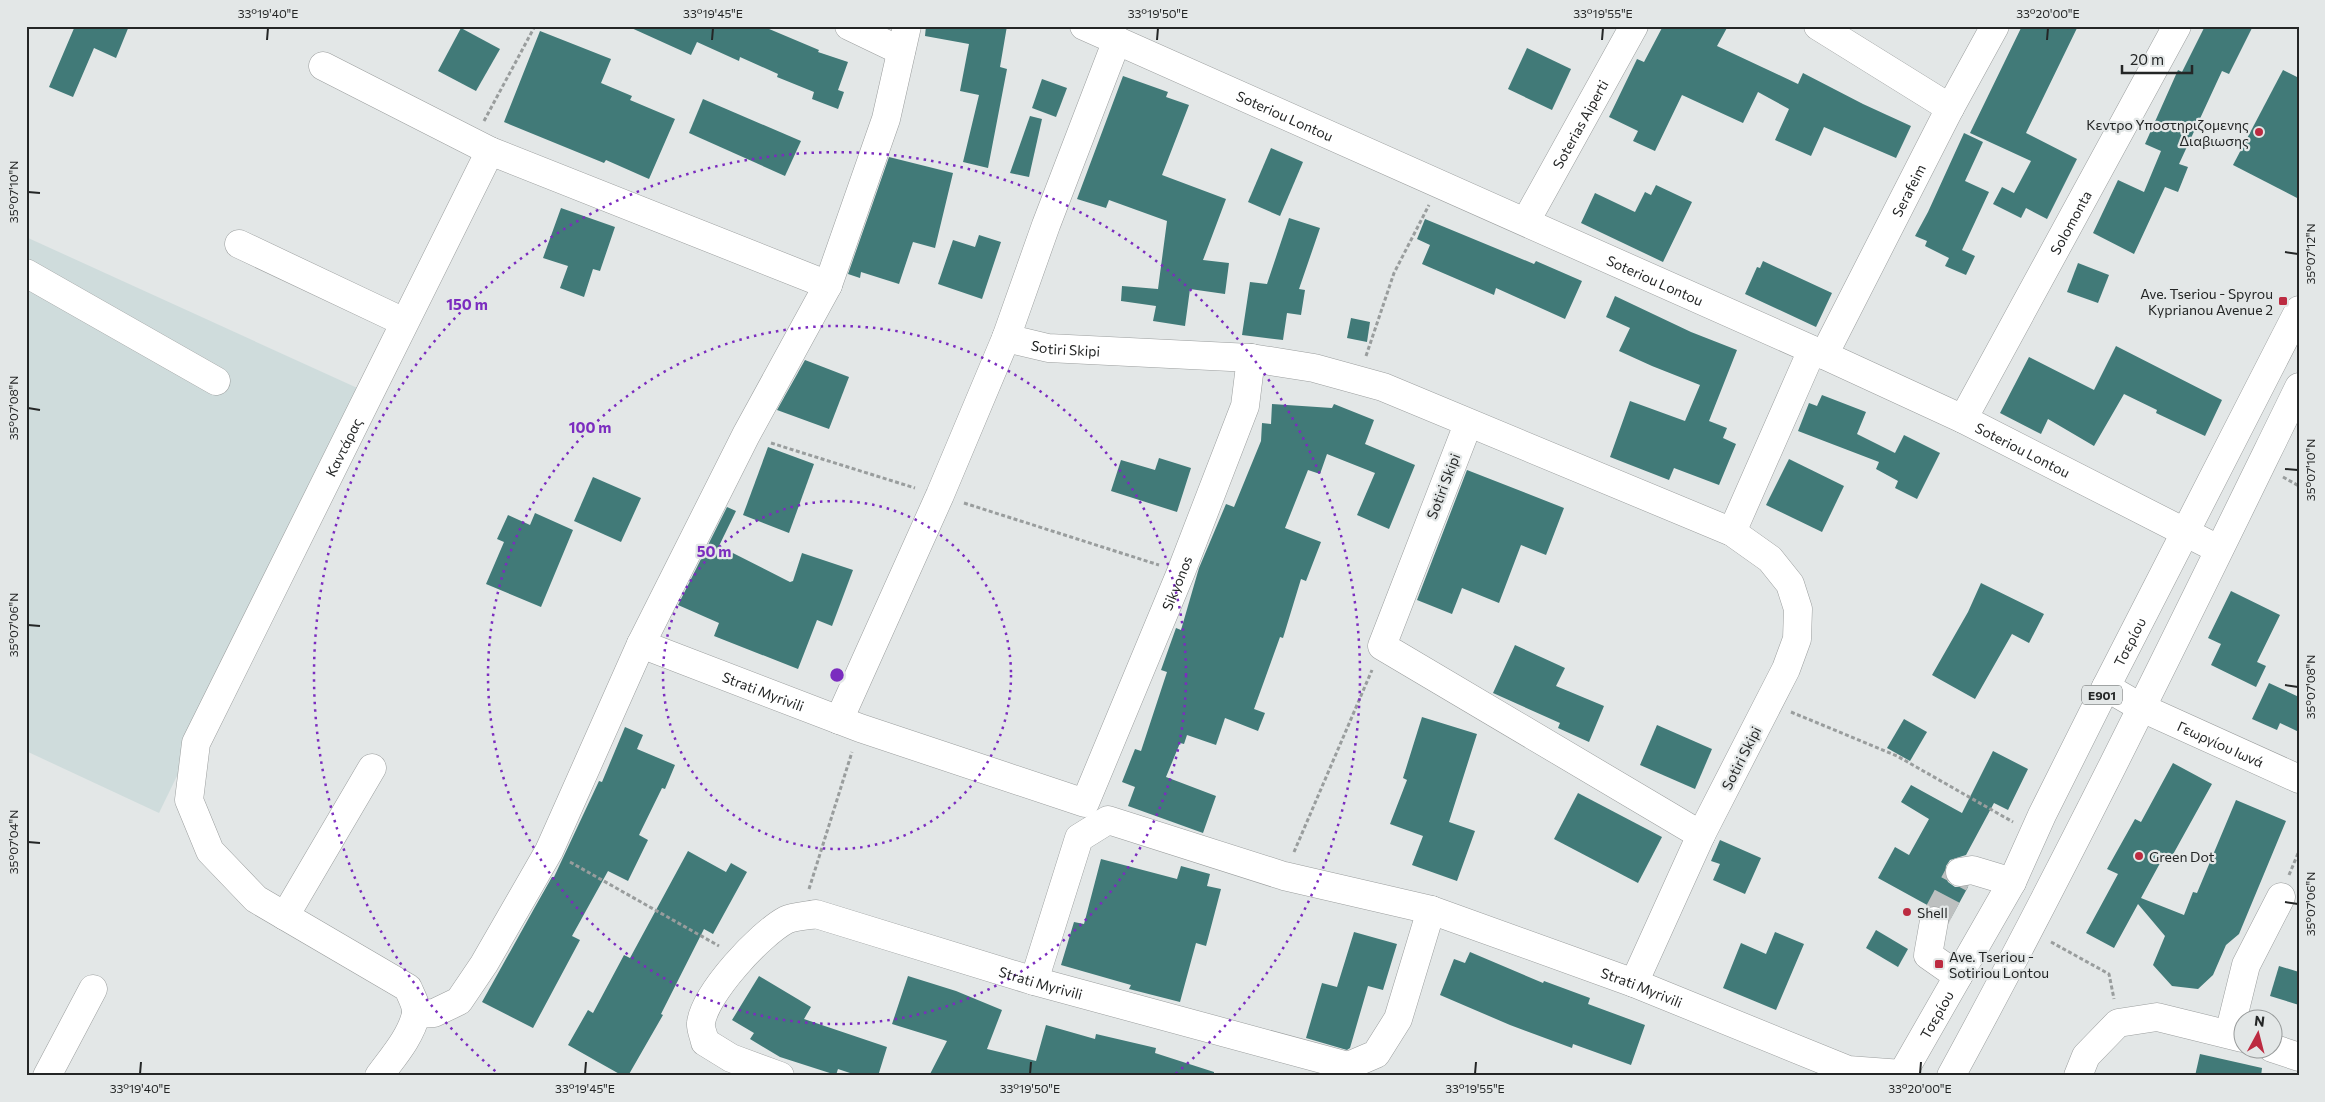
<svg xmlns="http://www.w3.org/2000/svg" width="2325" height="1102" font-family="Commissioner,sans-serif">
  <rect width="100%" height="100%" fill="#e3e7e7"/>
  <polygon fill="#cfdcdc" points="26,237 364,391 159,813 26,751"/>
  <g fill="#417a78">
    <polygon points="75,26 129,26 116,58 94,48 73,97 49,87"/>
    <polygon points="627,26 762,26 819,50 818,52 848,62 838,90 844,92 838,109 812,99 814,92 777,77 778,74 740,57 739,61 697,42 691,55"/>
    <polygon points="926,26 1007,26 1000,67 1007,69 988,168 963,162 979,95 960,91 969,44 925,36"/>
    <polygon points="1663,26 1728,26 1717,46 1798,84 1803,73 1863,104 1911,126 1896,158 1824,127 1811,156 1775,140 1789,109 1758,92 1743,123 1682,95 1655,151 1633,141 1638,131 1609,117 1637,59 1644,62"/>
    <polygon points="2022,26 2078,26 2026,133 2077,159 2047,219 2026,208 2021,218 1993,204 2002,187 2014,193 2031,161 1970,133"/>
    <polygon points="2205,26 2253,26 2229,74 2222,71 2179,164 2188,167 2178,192 2165,187 2134,254 2093,233 2118,180 2144,192 2161,151 2145,144 2178,70 2182,72"/>
    <polygon points="461,28 500,49 476,91 438,71"/>
    <polygon points="540,31 611,59 601,83 632,96 630,100 675,119 649,179 606,160 604,163 504,122"/>
    <polygon points="1527,48 1571,69 1552,110 1508,89"/>
    <polygon points="2283,70 2299,78 2299,199 2233,165"/>
    <polygon points="1123,76 1168,92 1166,97 1189,105 1162,175 1226,199 1203,260 1229,263 1225,294 1190,289 1185,326 1153,321 1156,306 1121,301 1122,286 1158,289 1167,221 1109,200 1106,208 1077,199"/>
    <polygon points="1042,79 1067,88 1056,117 1032,108"/>
    <polygon points="703,99 801,141 785,176 689,133"/>
    <polygon points="1030,116 1042,119 1029,177 1010,173"/>
    <polygon points="1964,133 1983,142 1965,181 1989,192 1962,250 1975,256 1966,275 1945,266 1949,258 1925,246 1927,241 1915,236 1928,212"/>
    <polygon points="1271,148 1303,162 1280,216 1248,202"/>
    <polygon points="889,157 953,173 935,248 913,242 899,284 861,272 860,278 848,274"/>
    <polygon points="1656,185 1692,202 1663,262 1581,223 1595,193 1635,212 1645,192 1651,195"/>
    <polygon points="561,208 615,227 600,271 593,269 584,297 560,288 568,266 543,258"/>
    <polygon points="1289,218 1320,228 1299,289 1305,290 1301,315 1287,313 1283,340 1242,335 1250,282 1267,284"/>
    <polygon points="1425,219 1534,264 1536,261 1582,281 1565,319 1496,288 1494,295 1422,264 1430,245 1417,239"/>
    <polygon points="979,235 1001,242 982,299 938,284 953,240 975,247"/>
    <polygon points="1763,261 1832,293 1816,327 1745,294 1757,267 1760,268"/>
    <polygon points="2078,263 2109,275 2098,303 2067,292"/>
    <polygon points="1615,296 1691,332 1737,350 1709,421 1727,428 1723,438 1736,444 1719,485 1674,468 1669,480 1610,457 1630,401 1685,421 1700,385 1652,366 1619,351 1630,328 1606,317"/>
    <polygon points="1351,318 1370,322 1367,342 1347,338"/>
    <polygon points="2116,346 2222,400 2205,436 2156,413 2157,410 2124,394 2094,446 2048,419 2041,434 2000,413 2029,357 2094,390"/>
    <polygon points="805,360 849,377 829,429 777,410"/>
    <polygon points="1822,395 1866,412 1857,434 1895,453 1904,435 1940,453 1917,499 1895,488 1898,481 1876,469 1879,462 1798,431 1809,403 1817,406"/>
    <polygon points="1272,404 1332,408 1334,404 1374,420 1365,444 1415,465 1389,529 1357,515 1375,473 1327,454 1320,474 1308,470 1285,528 1321,542 1306,581 1301,579 1283,638 1280,637 1254,709 1265,713 1258,731 1225,718 1216,745 1187,735 1184,744 1180,743 1166,777 1216,796 1203,833 1128,806 1135,787 1122,782 1135,749 1141,751 1167,672 1161,670 1176,628 1181,630 1199,568 1226,504 1234,507 1261,441 1262,423 1271,424"/>
    <polygon points="768,447 814,464 789,533 743,515"/>
    <polygon points="1159,458 1191,468 1177,512 1111,491 1121,460 1155,470"/>
    <polygon points="1789,459 1844,486 1822,532 1766,505"/>
    <polygon points="1467,470 1564,508 1546,555 1521,545 1499,603 1462,588 1452,614 1417,600"/>
    <polygon points="593,477 641,498 621,542 574,521"/>
    <polygon points="727,507 736,511 719,546 790,582 793,581 802,553 853,570 832,626 817,620 798,669 714,636 719,623 678,605"/>
    <polygon points="535,513 573,530 541,607 486,584 504,542 497,539 508,515 530,525"/>
    <polygon points="1981,583 2044,614 2029,643 2012,634 1975,699 1932,675 1968,612"/>
    <polygon points="2231,591 2280,615 2257,662 2266,666 2256,687 2211,665 2221,644 2208,638"/>
    <polygon points="1515,645 1565,668 1556,686 1604,706 1589,742 1558,728 1560,723 1493,693"/>
    <polygon points="2269,683 2299,697 2299,732 2280,723 2277,730 2252,719"/>
    <polygon points="1422,717 1477,734 1449,822 1475,831 1457,881 1412,865 1423,836 1390,824 1407,780 1403,778"/>
    <polygon points="1904,719 1927,732 1910,761 1887,748"/>
    <polygon points="1657,725 1712,749 1695,789 1640,765"/>
    <polygon points="625,727 643,735 637,749 675,765 665,789 662,788 639,835 648,840 628,881 608,871 572,936 580,940 533,1028 482,1002 535,907 552,877 554,877 599,781 602,782"/>
    <polygon points="1993,751 2028,769 2008,810 1994,803 1966,855 1950,860 1946,866 1945,875 1948,882 1955,887 1968,887 1951,918 1944,909 1936,906 1929,906 1878,878 1895,847 1909,855 1929,819 1901,802 1911,785 1962,813"/>
    <polygon points="2173,763 2212,784 2171,858 2165,854 2141,898 2184,915 2193,892 2197,893 2236,800 2286,821 2239,934 2226,945 2213,975 2198,989 2172,986 2153,965 2165,936 2138,904 2114,948 2086,933 2118,874 2107,869 2135,819 2141,822"/>
    <polygon points="1578,793 1662,837 1638,883 1554,839"/>
    <polygon points="1720,840 1761,858 1745,894 1713,880 1720,864 1711,861"/>
    <polygon points="688,851 726,872 731,863 747,872 713,934 704,929 661,1014 663,1015 628,1076 623,1076 568,1045 588,1010 593,1013 624,955 630,958"/>
    <polygon points="1101,859 1177,879 1181,866 1210,874 1207,886 1221,889 1206,946 1196,943 1180,1002 1129,989 1131,985 1061,965 1074,922 1084,924"/>
    <polygon points="1876,930 1908,949 1898,967 1866,948"/>
    <polygon points="1354,932 1397,944 1383,990 1368,986 1350,1048 1347,1050 1306,1038 1322,983 1337,987"/>
    <polygon points="1775,932 1804,944 1776,1010 1723,988 1741,943 1766,954"/>
    <polygon points="1470,952 1543,983 1544,981 1590,998 1588,1004 1645,1025 1631,1065 1573,1044 1572,1048 1510,1025 1440,995 1454,959 1465,963"/>
    <polygon points="2279,966 2299,972 2299,1005 2270,996"/>
    <polygon points="759,976 811,1007 804,1019 887,1047 878,1076 859,1076 838,1069 836,1075 780,1057 750,1039 754,1033 732,1020"/>
    <polygon points="908,976 956,991 1002,1010 987,1049 1036,1061 1046,1025 1095,1039 1096,1034 1156,1048 1155,1053 1214,1072 1214,1076 929,1076 947,1041 892,1024"/>
    <polygon points="2200,1054 2262,1068 2261,1076 2195,1076"/>
  </g>
  <g fill="none" stroke-linecap="round" stroke-linejoin="round">
    <polyline stroke="#bdc0c0" stroke-width="28" stroke-dasharray="28 14" stroke-linecap="butt" points="1934,921 1960,872"/>
    <g stroke="#9b9e9e" stroke-width="29">
      <g id="minor">
        <polyline points="849,26 901,51"/>
        <path id="s1" d="M1084,26L1824,355L1963,419L2218,549"/>
        <polyline points="1818,26 1950,108"/>
        <polyline points="323,66 490,151 828,285"/>
        <path id="s2" d="M1526,221L1634,26"/>
        <polyline points="239,244 404,322"/>
        <polyline points="26,273 216,381"/>
        <path id="s3" d="M1006,338L1048,348L1251,358L1314,368L1383,387L1732,532L1770,559L1790,584L1798,609L1797,639L1786,669L1701,835L1634,983"/>
        <path id="s4" d="M1824,355L1950,108L1995,26"/>
        <path id="s5" d="M1963,419L2177,26"/>
        <polyline points="1468,424 1382,646 1701,835"/>
        <polyline points="1732,532 1812,350"/>
        <path id="s6" d="M641,644L860,728L1085,803L1181,572L1245,406L1251,358"/>
        <path id="s7" d="M2106,687L2142,708L2299,779"/>
        <polyline points="839,720 940,495 1006,338 1046,225 1117,40"/>
        <polyline points="1960,872 1972,870 2012,882"/>
        <polyline points="285,916 372,768"/>
        <polyline points="1934,921 1928,955 1958,976"/>
        <path id="s8" d="M1034,981L1079,838L1108,820L1284,876L1431,910L1634,983L1848,1070L1902,1074"/>
        <polyline points="416,1014 434,1013 459,1001 484,964 549,851 641,644 746,435 828,285 886,119 907,26"/>
        <polyline points="2229,1034 2246,965 2281,897"/>
        <polyline points="2272,1048 2299,1057"/>
        <polyline points="47,1076 93,989"/>
        <path id="s9" d="M379,1076C392,1058 411,1037 416,1014C417,1005 411,996 408,988L256,899L210,851L189,800L196,743L490,151"/>
        <path id="s10" d="M780,1076L731,1058L705,1042C704,1036 700,1028 701,1023C705,993 760,934 786,920C794,916 807,916 816,914L1034,981L1348,1066L1376,1054L1398,1019L1431,910"/>
        <polyline points="2078,1076 2086,1056 2118,1023 2157,1017 2242,1038"/>
      </g>
    </g>
    <g stroke="#9b9e9e" stroke-width="29">
      <g id="major">
        <path id="s11" d="M1901,1076L2012,882L2042,815L2106,687L2299,310"/>
        <path d="M1951,1076C2074,850 2186,618 2299,387"/>
      </g>
    </g>
    <g stroke="#999d9d" stroke-width="3" stroke-dasharray="4 2.5" stroke-linecap="butt">
      <polyline points="484,121 535,26"/>
      <polyline points="1366,356 1394,273 1429,205"/>
      <polyline points="771,443 915,488"/>
      <polyline points="2283,477 2299,486"/>
      <polyline points="964,503 1159,565"/>
      <polyline points="1791,712 1897,756 2013,822"/>
      <polyline points="1294,852 1372,670"/>
      <polyline points="570,862 719,946"/>
      <polyline points="2289,875 2299,851"/>
      <polyline points="809,889 852,752"/>
      <polyline points="2051,942 2109,974 2114,999"/>
    </g>
    <use href="#minor" stroke="#fff" stroke-width="28"/>
    <use href="#major" stroke="#fff" stroke-width="28"/>
  </g>
  <path fill="none" stroke="#242626" stroke-width="2" d="M267,40L268,28M712,40L713,28M1157,40L1158,28M1602,40L1603,28M2047,40L2048,28M28,192L40,193M2285,252L2298,254M28,408L40,410M2285,469L2298,470M28,625L40,626M2285,685L2298,687M28,842L40,843M2285,902L2298,904M140,1074L141,1062M585,1074L586,1062M1030,1074L1031,1062M1475,1074L1476,1062M1920,1074L1921,1062"/>
  <g fill="none" stroke="#7b2cbf" stroke-width="2.5" stroke-dasharray="2.5 5">
    <circle cx="837" cy="675" r="174"/>
    <circle cx="837" cy="675" r="349"/>
    <path d="M501 1076A523 523 0 1 1 1173 1076"/>
  </g>
  <g fill="#bc2b41" stroke="#e3e7e7" stroke-width="2">
    <circle cx="2259" cy="132" r="5"/>
    <rect x="2278" y="296" width="10" height="10" rx="2.5"/>
    <circle cx="2139" cy="856" r="5"/>
    <circle cx="1907" cy="912" r="5"/>
    <rect x="1934" y="959" width="10" height="10" rx="2.5"/>
  </g>
  <g text-anchor="middle" dominant-baseline="central" stroke-width="4.5" stroke-linejoin="round" paint-order="stroke">
    <rect fill="#e3e7e7" stroke="#5d6060" stroke-width="1" x="2082" y="685.5" width="40" height="19" rx="4"/>
    <g font-size="12" font-weight="bold" fill="#242626">
      <text x="2102" y="695">E901</text>
    </g>
    <g font-size="14" fill="#242626" stroke="#e3e7e7">
      <text stroke="none"><textPath href="#s1" startOffset="220">Soteriou Lontou</textPath></text>
      <text stroke="none"><textPath href="#s2" startOffset="111">Soterias Aiperti</textPath></text>
      <text stroke="none"><textPath href="#s4" startOffset="185">Serafeim</textPath></text>
      <text stroke="none"><textPath href="#s5" startOffset="224">Solomonta</textPath></text>
      <text stroke="none"><textPath href="#s1" startOffset="625">Soteriou Lontou</textPath></text>
      <text stroke="none"><textPath href="#s3" startOffset="61">Sotiri Skipi</textPath></text>
      <text stroke="none"><textPath href="#s9" startOffset="786">Καντάρας</textPath></text>
      <text stroke="none"><textPath href="#s1" startOffset="1030">Soteriou Lontou</textPath></text>
      <text transform="translate(1443 486) rotate(-69)">Sotiri Skipi</text>
      <text stroke="none"><textPath href="#s6" startOffset="710">Sikyonos</textPath></text>
      <text stroke="none"><textPath href="#s11" startOffset="491">Τσερίου</textPath></text>
      <text stroke="none"><textPath href="#s6" startOffset="131">Strati Myrivili</textPath></text>
      <text stroke="none"><textPath href="#s7" startOffset="128">Γεωργίου Ιωνά</textPath></text>
      <text transform="translate(1741 758) rotate(-63)">Sotiri Skipi</text>
      <text stroke="none"><textPath href="#s10" startOffset="504">Strati Myrivili</textPath></text>
      <text stroke="none"><textPath href="#s8" startOffset="744">Strati Myrivili</textPath></text>
      <text stroke="none"><textPath href="#s11" startOffset="71">Τσερίου</textPath></text>
    </g>
    <g font-size="14" fill="#242626" stroke="#e3e7e7" text-anchor="start">
      <text x="2249" y="124" text-anchor="end">Κεντρο Υποστηριζομενης<tspan x="2249" dy="16">Διαβιωσης</tspan></text>
      <text x="2273" y="293" text-anchor="end">Ave. Tseriou - Spyrou<tspan x="2273" dy="16">Kyprianou Avenue 2</tspan></text>
      <text x="2149" y="856">Green Dot</text>
      <text x="1917" y="912">Shell</text>
      <text x="1949" y="956">Ave. Tseriou -<tspan x="1949" dy="16">Sotiriou Lontou</tspan></text>
    </g>
  </g>
  <circle cx="837" cy="675" r="8" fill="#7b2cbf" stroke="#e3e7e7" stroke-width="2.5"/>
  <g font-size="15" text-anchor="middle" font-weight="bold" fill="#7b2cbf" stroke="#e3e7e7" stroke-width="4.5" stroke-linejoin="round" paint-order="stroke">
    <text x="467" y="310">150 m</text>
    <text x="590" y="433">100 m</text>
    <text x="714" y="557">50 m</text>
  </g>
  <rect width="2325" height="1102" fill="none" stroke="#e3e7e7" stroke-width="55"/>
  <g transform="translate(2258 1034) rotate(7)"><circle r="24" fill="#e3e7e7" stroke="#979a9a"/>
  <path d="M0-4L9 19L0 12L-9 19Z" fill="#bc2b41"/>
  <text y="-8" font-size="14" font-weight="bold" text-anchor="middle" fill="#242626">N</text>
  </g>
  <path d="M2122 65v8h70v-8" fill="none" stroke="#242626" stroke-width="2.5"/>
  <text x="2130" y="65" font-size="15" fill="#242626" stroke="#e3e7e7" stroke-width="4" paint-order="stroke">20 m</text>
  <rect x="28" y="28" width="2270" height="1046" fill="none" stroke="#242626" stroke-width="2"/>
  <g font-size="12" text-anchor="middle" fill="#242626">
    <text x="268" y="18">33°19'40"E</text>
    <text x="713" y="18">33°19'45"E</text>
    <text x="1158" y="18">33°19'50"E</text>
    <text x="1603" y="18">33°19'55"E</text>
    <text x="2048" y="18">33°20'00"E</text>
    <text transform="translate(14 192) rotate(-90)" y="4">35°07'10"N</text>
    <text transform="translate(2311 254) rotate(-90)" y="4">35°07'12"N</text>
    <text transform="translate(14 408) rotate(-90)" y="4">35°07'08"N</text>
    <text transform="translate(2311 470) rotate(-90)" y="4">35°07'10"N</text>
    <text transform="translate(14 625) rotate(-90)" y="4">35°07'06"N</text>
    <text transform="translate(2311 687) rotate(-90)" y="4">35°07'08"N</text>
    <text transform="translate(14 842) rotate(-90)" y="4">35°07'04"N</text>
    <text transform="translate(2311 904) rotate(-90)" y="4">35°07'06"N</text>
    <text x="140" y="1093">33°19'40"E</text>
    <text x="585" y="1093">33°19'45"E</text>
    <text x="1030" y="1093">33°19'50"E</text>
    <text x="1475" y="1093">33°19'55"E</text>
    <text x="1920" y="1093">33°20'00"E</text>
  </g>
</svg>
